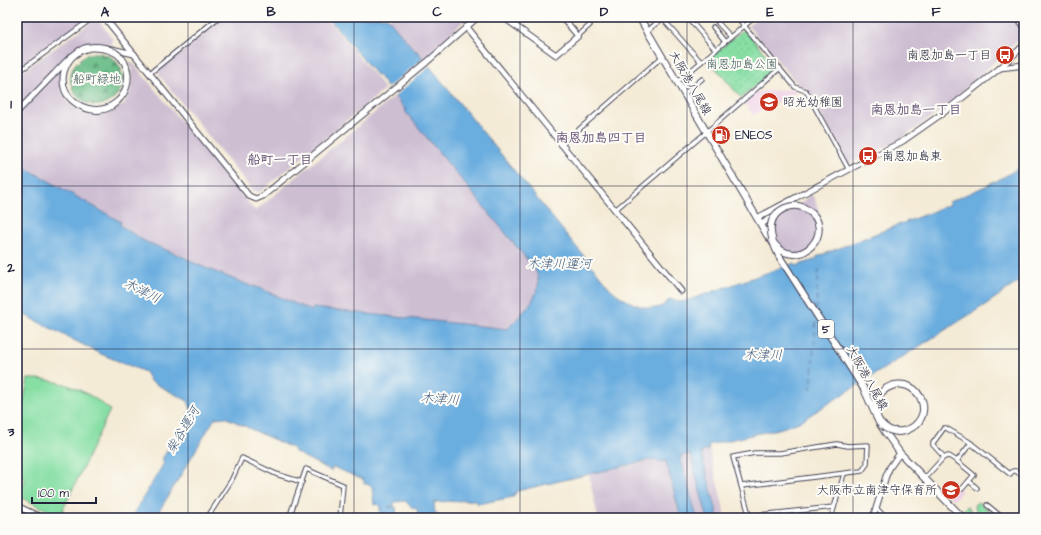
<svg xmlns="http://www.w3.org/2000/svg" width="1041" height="535" font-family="'Architects Daughter','Klee One',sans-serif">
  <defs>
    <pattern id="forest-firs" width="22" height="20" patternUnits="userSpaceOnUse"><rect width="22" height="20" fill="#6dbe8a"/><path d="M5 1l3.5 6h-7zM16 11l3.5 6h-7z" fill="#599a72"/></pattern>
    <pattern id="cemetery-stones" width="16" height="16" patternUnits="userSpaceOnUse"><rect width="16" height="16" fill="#87dfa4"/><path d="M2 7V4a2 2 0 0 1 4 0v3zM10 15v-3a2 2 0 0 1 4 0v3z" fill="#74bf8e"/></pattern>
    <pattern id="park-dots" width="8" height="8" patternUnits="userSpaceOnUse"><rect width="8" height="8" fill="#87dfa4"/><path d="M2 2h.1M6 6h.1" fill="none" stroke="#74bf8e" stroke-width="1.8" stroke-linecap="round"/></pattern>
  </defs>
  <rect width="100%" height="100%" fill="#fdfcf7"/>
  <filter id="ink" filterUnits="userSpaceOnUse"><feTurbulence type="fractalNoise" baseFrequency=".025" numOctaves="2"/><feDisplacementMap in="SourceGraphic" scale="8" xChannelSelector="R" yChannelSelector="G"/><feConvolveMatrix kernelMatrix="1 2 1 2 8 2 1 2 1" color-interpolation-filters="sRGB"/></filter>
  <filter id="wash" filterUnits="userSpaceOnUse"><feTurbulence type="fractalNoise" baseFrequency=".012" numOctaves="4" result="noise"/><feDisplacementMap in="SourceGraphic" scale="16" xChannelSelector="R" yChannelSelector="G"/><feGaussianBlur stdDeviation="0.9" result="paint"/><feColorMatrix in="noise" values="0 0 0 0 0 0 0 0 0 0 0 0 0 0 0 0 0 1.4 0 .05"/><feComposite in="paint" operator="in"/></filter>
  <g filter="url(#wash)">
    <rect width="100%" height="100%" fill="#f4ebd6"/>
    <g fill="#efd0e6">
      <polygon points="795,89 798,91 753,115 744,102 756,92"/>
      <polygon points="953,482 962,491 953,500 944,491"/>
    </g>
    <g fill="#cdbed2">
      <polygon points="17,17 90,17 17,70"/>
      <polygon points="225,17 326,17 385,89 260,192 253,191 159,75 159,70"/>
      <polygon points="387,17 468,17 423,59 417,51 415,52"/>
      <polygon points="759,17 1010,17 1023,32 1021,38 940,111 896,142 848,164 805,87 801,88 748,26"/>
      <polygon points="96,19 98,19 112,38 111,45 100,42 90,43 77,48 69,55 62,68 61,78 62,88 60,89 60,90 62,90 68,102 75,108 87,114 87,115 88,116 89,114 105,114 117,109 122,105 123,106 130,91 132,84 132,70 133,69 133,68 131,68 128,61 133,63 255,211 395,96 406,110 405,111 535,269 538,280 537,291 534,299 508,329 313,308 312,311 255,286 254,287 196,264 186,257 144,241 120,224 121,222 17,163 17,75"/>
      <polygon points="810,195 814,196 821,218 819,246 805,255 793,257 786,256 780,253 770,243 779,238 778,237 777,237 776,232 777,224 779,220 780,221 781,219 780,218 781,217 801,204"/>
      <polygon points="709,449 726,518 598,518 589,475 592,475 593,473 605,470 613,470 614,469 630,466 654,459"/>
    </g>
    <path fill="#87dfa4" stroke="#548070" d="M28,379C58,378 87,390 110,410L60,516L18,496L25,482L22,475L17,472V435Z"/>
    <path fill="url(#forest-firs)" stroke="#487062" d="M100,53H102L101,55H104V54C113,57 118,62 122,71H120V73L122,74C124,83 122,89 116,96L115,95L114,96L115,98C108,104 100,106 91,105V103L90,102L89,104C81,101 75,96 72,87H73V85L71,84C70,75 72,68 77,62L78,63L80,61L79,60C85,55 91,52 100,53Z"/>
    <polygon fill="url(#cemetery-stones)" stroke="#548070" points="978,502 992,514 988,518 968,518 962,511 967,506 974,516 977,513 974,505"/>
    <polygon fill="url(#park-dots)" stroke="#548070" points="743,30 745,30 777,68 741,98 708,59"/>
    <path fill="#6baddf" stroke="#46688d" d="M328,17H387L415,51H417L609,287C619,298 644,312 660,307C663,306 668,301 670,299L678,302L686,301L795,263L796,266L817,259L816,257L934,211L950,204L949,202L988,185L994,181L995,182L1024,165V278L985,305L799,422L782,428L708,445L709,449L701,452L717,512V518H708L707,516L690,454L680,456L697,518H681L666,461L658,462L654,459L517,491L513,497L478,504L475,500L436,502L434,503L435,513H437L438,518H419L417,509L412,507L405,501L394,502V506L388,507H396L397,518H381L380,509L382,508H380L378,504L374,505L372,487L367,484H364V480L333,467L331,471L295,452L292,448L225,417L215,418L155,518H131L164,463L162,459L171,445L173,446L189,419L187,415L191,410L188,401L150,381L145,372L101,354L17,311V163L121,222L120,225L144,241L186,258L196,264L253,287L254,286L312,311L313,308L508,329C522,312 547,294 535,269L405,111L406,110C397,99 387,87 378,75L377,76Z"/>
    <polygon fill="#f4ebd6" points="424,58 430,66 394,97 386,89"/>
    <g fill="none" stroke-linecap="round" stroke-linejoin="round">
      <g stroke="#3f5a7d" stroke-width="1" stroke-dasharray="5 4" stroke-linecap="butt">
        <polyline points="816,310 819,268"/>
        <polyline points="811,390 816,319"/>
      </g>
    </g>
  </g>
  <g filter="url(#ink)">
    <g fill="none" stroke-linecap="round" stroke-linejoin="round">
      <g stroke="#424052" stroke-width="5.5">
        <g id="street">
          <polyline points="687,17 716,50"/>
          <polyline points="737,17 795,87 806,91 849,170"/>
          <polyline points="662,18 701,62"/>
          <polyline points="718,23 731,37"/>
          <polyline points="713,27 725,42"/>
          <polyline points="647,31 663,18"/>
          <polyline points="578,36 590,25"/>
          <polyline points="17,73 94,17"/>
          <polyline points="150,73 219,17"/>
          <polyline points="677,82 755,17"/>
          <polyline points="684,94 702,79"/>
          <polyline points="561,145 662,57"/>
          <polyline points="615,210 703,135 780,68"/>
          <polyline points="944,457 949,456 957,461 971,443"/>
          <polyline points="957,461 974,475 962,489"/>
          <polyline points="925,478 944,457 933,445 933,443 944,428 946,428 968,441 1010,474 1013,471 1016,471 1024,477"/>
          <polyline points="969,481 977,488"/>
          <polyline points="742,486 862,471 867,464 868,445 848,446 837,444 780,453 755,453 733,457 750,518"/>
          <polyline points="987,505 1003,518"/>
          <polyline points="876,508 886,518"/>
          <polyline points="749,516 834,507"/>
          <polyline points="207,518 231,481 242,458 276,474 302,482"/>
          <polyline points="289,518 306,469 343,485 340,518"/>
          <polyline points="831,518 844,474"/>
        </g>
      </g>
      <g stroke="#424052" stroke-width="7">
        <g id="secondary">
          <polyline points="104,17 249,196 256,199 263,196 427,62 478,17"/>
          <polyline points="503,17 556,55 578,36 562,17"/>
          <polyline points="1017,17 1024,26"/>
          <polyline points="466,27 681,291"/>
          <polyline points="107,48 134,54"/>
          <polyline points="1000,68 1024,65"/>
          <polyline points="17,112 53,75"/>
          <polyline points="757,218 903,141 943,113 1000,68 1024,45"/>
          <polyline points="761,225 776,213"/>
          <polyline points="17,506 42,518"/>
          <polyline points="873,518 886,476 890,467 900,453"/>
        </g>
      </g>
      <g stroke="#424052" stroke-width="8">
        <g id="primary">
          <polyline points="639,17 757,218 767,235 774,244"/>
          <polyline points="880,424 885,432 900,453 963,518"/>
        </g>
      </g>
      <use href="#street" stroke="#fff" stroke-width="3.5"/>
      <use href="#secondary" stroke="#fff" stroke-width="5"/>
      <use href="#primary" stroke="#fff" stroke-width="6"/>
      <g stroke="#424052" stroke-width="7" stroke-linecap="butt">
        <path id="secondary-bridge" d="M53,75C62,66 71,54 83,49C90,47 97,48 104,49C146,56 127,124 84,108C76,105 66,97 64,88C54,42 124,32 128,74C129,85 125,96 115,103C100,115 75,109 66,92C57,74 71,50 89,47C95,46 102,47 107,48"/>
      </g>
      <g stroke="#424052" stroke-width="8" stroke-linecap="butt">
        <path id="primary-bridge" d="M772,241C798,277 840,229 806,209C800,205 792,205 785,208C763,218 771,240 779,256L857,378L864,389L876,416C897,455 943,413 914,390C897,376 872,391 875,412C880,444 931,433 922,402C913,370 864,386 878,419"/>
      </g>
      <use href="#secondary-bridge" stroke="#fff" stroke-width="5"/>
      <use href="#primary-bridge" stroke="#fff" stroke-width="6"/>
    </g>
  </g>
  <path fill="none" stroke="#22223b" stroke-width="1" stroke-opacity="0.55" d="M188,17V518M354,17V518M520,17V518M687,17V518M853,17V518M17,186H1024M17,349H1024"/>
  <defs>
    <g id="bus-disc" transform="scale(1)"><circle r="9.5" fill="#c8321e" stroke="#fdfcf7"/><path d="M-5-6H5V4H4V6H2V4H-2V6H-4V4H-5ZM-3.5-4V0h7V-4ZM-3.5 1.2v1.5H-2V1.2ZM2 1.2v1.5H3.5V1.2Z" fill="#fff"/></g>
    <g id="school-disc" transform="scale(1)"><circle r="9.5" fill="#c8321e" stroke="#fdfcf7"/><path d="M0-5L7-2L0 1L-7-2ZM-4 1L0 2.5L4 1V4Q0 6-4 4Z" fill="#fff"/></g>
    <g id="fuel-disc" transform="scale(1)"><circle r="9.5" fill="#c8321e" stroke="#fdfcf7"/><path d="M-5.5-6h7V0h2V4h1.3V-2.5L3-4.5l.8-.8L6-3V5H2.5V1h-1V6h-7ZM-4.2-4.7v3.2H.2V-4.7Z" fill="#fff"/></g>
  </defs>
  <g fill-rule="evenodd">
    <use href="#bus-disc" x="1005" y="55"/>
    <use href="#school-disc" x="769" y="102"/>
    <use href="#fuel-disc" x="721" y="135"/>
    <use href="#bus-disc" x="868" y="156"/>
    <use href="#school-disc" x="951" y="490"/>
  </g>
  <g text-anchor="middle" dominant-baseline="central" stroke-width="4" stroke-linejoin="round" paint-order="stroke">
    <rect fill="#fdfcf7" stroke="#646373" stroke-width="1" x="818" y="320" width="16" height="18" rx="3"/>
    <g font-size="11" font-weight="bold" fill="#22223b">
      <text x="826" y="329">5</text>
    </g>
    <g font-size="12" fill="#22223b" stroke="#fdfcf7" text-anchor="start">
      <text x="991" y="55" text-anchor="end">南恩加島一丁目</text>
      <text x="783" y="102">昭光幼稚園</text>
      <text x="735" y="135">ENEOS</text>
      <text x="882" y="156">南恩加島東</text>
      <text x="937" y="490" text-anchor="end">大阪市立南津守保育所</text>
    </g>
    <g font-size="12" fill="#405b5a" stroke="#fdfcf7">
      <text x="742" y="64">南恩加島公園</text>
      <text x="97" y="79">船町緑地</text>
    </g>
    <g font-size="12" fill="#22223b" stroke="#fdfcf7">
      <text transform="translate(690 83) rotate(60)">大阪港八尾線</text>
      <text transform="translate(867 378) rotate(61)">大阪港八尾線</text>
    </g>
    <g font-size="13" font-weight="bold" fill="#614c73" stroke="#fdfcf7">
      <text x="916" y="110">南恩加島一丁目</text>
      <text x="601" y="138">南恩加島四丁目</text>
      <text x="280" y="160">船町一丁目</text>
    </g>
    <g font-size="13" font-style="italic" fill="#3f5a7d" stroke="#fdfcf7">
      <text x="559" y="264">木津川運河</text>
      <text transform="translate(142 291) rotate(26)">木津川</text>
      <text x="763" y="355">木津川</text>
      <text transform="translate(440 399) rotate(4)">木津川</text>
      <text transform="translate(183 430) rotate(-59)">柴谷運河</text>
    </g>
  </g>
  <rect width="1041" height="535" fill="none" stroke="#fdfcf7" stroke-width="44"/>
  <path d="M32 497v6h64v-6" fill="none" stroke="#22223b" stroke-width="2"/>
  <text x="38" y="497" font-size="12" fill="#22223b" stroke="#fdfcf7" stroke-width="3" paint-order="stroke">100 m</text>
  <rect x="22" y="22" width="997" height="491" fill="none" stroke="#22223b" stroke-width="1.5"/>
  <g font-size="13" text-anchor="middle" font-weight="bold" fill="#22223b">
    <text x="105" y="16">A</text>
    <text x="271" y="16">B</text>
    <text x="437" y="16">C</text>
    <text x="604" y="16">D</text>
    <text x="770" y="16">E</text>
    <text x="936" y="16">F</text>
    <text x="11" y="108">1</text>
    <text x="11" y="272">2</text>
    <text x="11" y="436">3</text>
  </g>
</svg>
